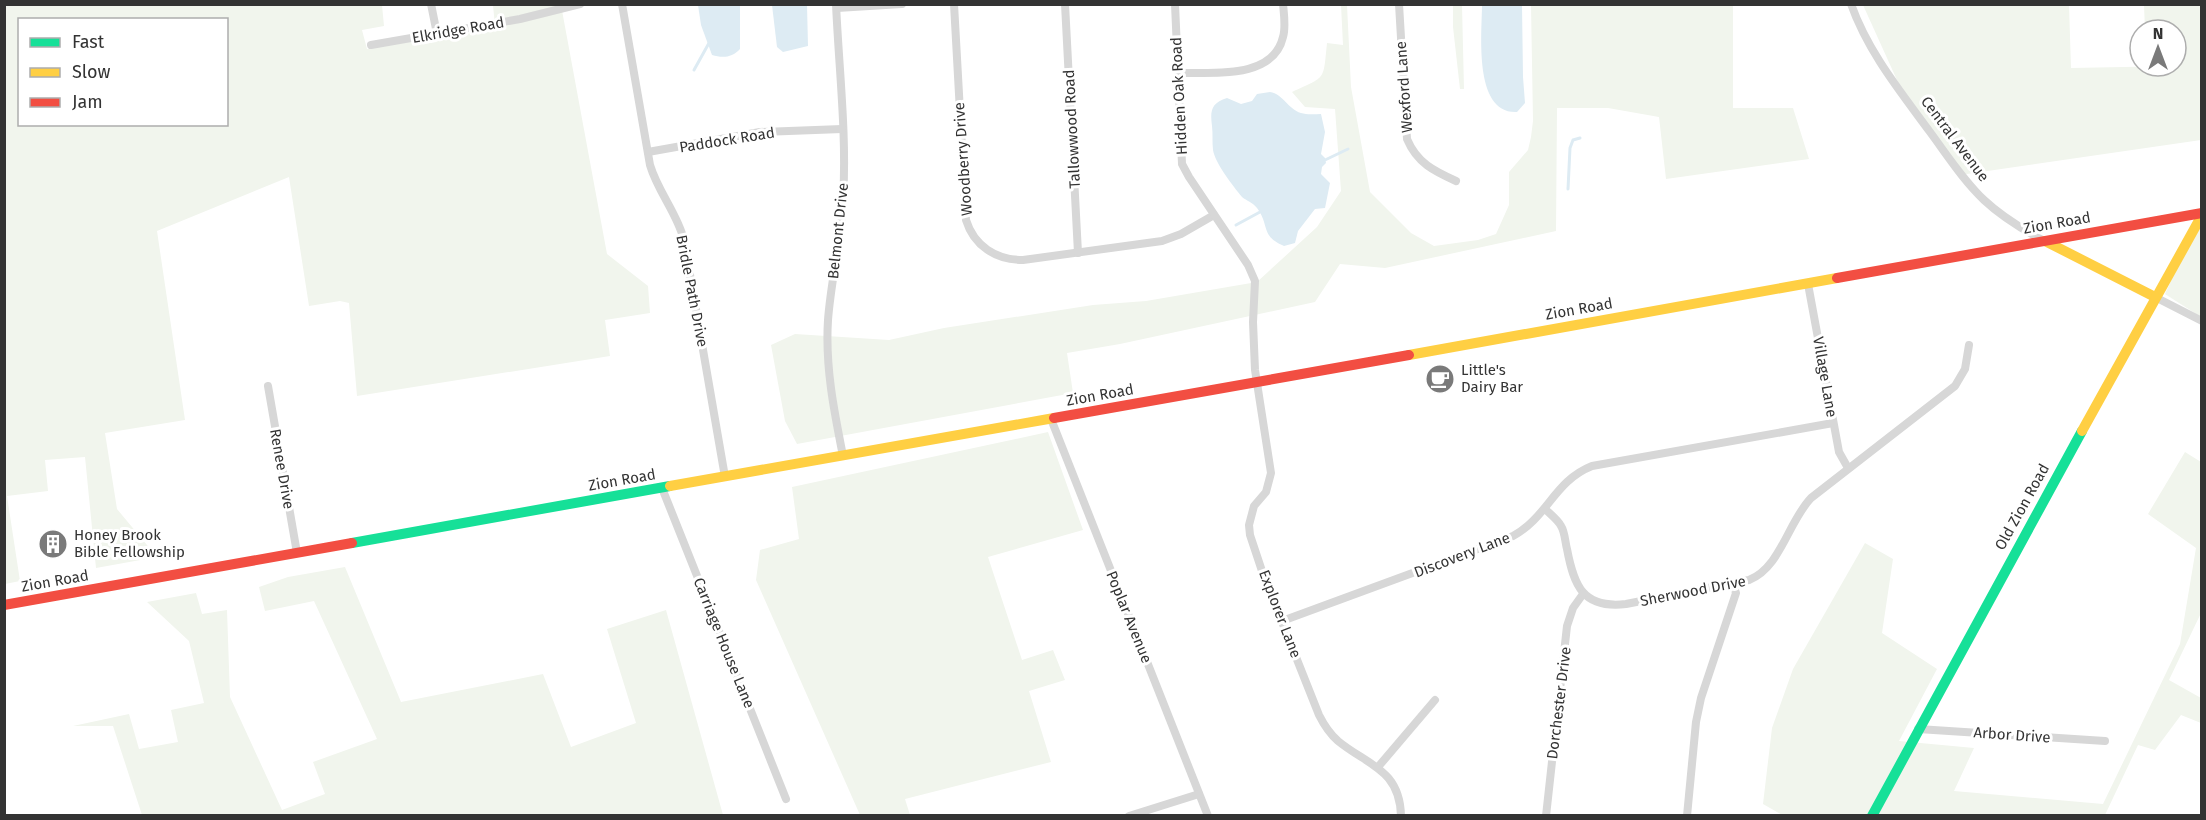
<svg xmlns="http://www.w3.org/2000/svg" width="2206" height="820" font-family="'Fira Sans',sans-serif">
  <rect width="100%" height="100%" fill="#fff"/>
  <g fill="#f1f5ed" fill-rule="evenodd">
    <path d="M5,5H382L384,26L362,30L367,49L495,26L493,5H561L607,254L648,286L650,313L605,320L610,356L357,396L349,303L340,301L309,306L289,177L157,231L185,420L105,433L117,509L157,557L96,568L85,457L45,460L48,491L7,496L20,581L5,584ZM20,20H226V124H20Z"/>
    <path d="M1341,5H1347L1351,87L1370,192L1411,233L1434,246L1478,240L1496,234L1509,205V172L1528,150L1531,137L1533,121L1531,5H1733V108H1793L1809,159L1666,179L1659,117L1608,108H1557L1556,231L1385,268L1340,264L1315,302L1120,344L1067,353L1073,393L797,444L785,421L771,345L795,334L889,340L944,328L1093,305L1146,301L1257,282L1317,227L1341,191L1335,109L1305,107L1292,92C1327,76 1323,81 1327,43L1343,45Z"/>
    <polygon points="1453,5 1462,5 1464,89 1460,89 1453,27"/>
    <polygon points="1863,5 2069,5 2071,68 2176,66 2176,30 2145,30 2144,5 2201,5 2201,140 1960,175 1906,100"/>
    <polygon points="2201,216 2201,317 2165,294"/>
    <polygon points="1048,432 1083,530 988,557 1022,660 1053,650 1065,680 1029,691 1051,762 905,799 910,815 860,815 756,580 760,550 799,539 792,487"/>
    <polygon points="2185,452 2201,462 2201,613 2169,680 2201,698 2201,723 2181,715 2155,750 2138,745 2105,815 1784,816 1763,804 1772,728 1793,669 1865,543 1893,559 1882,633 1937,669 1899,741 1974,748 1954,791 2103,804 2180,644 2196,548 2148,514"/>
    <polygon points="345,567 401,702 543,674 571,747 636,723 607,629 666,610 723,815 142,815 113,726 73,726 129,714 139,749 178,742 171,710 204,703 189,641 147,602 196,593 202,614 227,610 230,697 282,810 325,794 313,762 377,739 314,601 265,611 259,587 288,577"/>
  </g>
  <g fill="#ddebf3">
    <path d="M698,5H740V49C732,58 722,58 712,55L701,25Z"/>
    <polygon points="772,5 807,5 808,46 783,52 777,47"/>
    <path d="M1482,5H1522L1523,77L1525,103L1517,112C1473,114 1482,33 1482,5Z"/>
    <path d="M1270,92C1283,94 1288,109 1301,113C1307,115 1315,114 1321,114L1325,132L1321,154L1325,158L1326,163L1322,167L1321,174L1330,183L1325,208L1315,209L1298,231L1295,243L1284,246C1260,236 1270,225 1257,208C1252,202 1247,201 1242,197C1233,186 1215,163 1213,150C1212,142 1213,134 1212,126C1210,111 1211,103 1227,98L1241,104L1252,101L1257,94Z"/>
  </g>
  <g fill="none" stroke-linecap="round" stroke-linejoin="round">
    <g stroke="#ddebf3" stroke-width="3">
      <polyline points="694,70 709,43"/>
      <polyline points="1325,160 1348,149"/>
      <polyline points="1568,189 1570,148 1573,140 1580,138"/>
      <polyline points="1236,225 1260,212"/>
    </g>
    <g stroke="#d7d7d7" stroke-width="8">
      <polyline points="431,4 437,34"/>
      <path d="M622,4L650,165C658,192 677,213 684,240L725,477"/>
      <path d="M836,4C839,70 847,136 843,201C841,241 831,280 828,320C825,366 834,411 843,456"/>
      <path d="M954,4L966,220C974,246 996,260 1023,260L1162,241L1181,234L1214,215"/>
      <polyline points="1065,4 1078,253"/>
      <path d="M1175,4L1182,164L1189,177L1248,265L1255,281L1253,322L1255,370L1271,473L1266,492L1254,506L1249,525L1250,535L1263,574L1319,715C1324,725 1330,734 1338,741C1367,765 1400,769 1401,816"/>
      <path d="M1399,4L1407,139C1417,163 1434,171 1456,181"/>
      <path d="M1851,4C1868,52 1900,91 1930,132C1947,155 1963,180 1984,200C2002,217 2022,229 2044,241"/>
      <polyline points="837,8 902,4"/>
      <polyline points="371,45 520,19 580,4"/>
      <path d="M1178,73C1212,72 1273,80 1283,37C1286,27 1284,15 1283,4"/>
      <polyline points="648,152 760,132 842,129"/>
      <polyline points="1808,284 1839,452 1848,468"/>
      <polyline points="2155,297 2202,321"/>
      <polyline points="268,386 297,553"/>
      <polyline points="1051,419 1208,816"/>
      <polyline points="662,488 786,799"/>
      <path d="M1545,509C1550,514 1558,520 1561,526C1565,532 1565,542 1567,549C1574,586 1583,609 1626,604L1749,580C1781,567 1788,522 1811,498L1955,386L1965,369L1969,345"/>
      <path d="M1282,621L1513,536C1548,517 1554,481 1592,466L1833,423"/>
      <polyline points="1918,729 2105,741"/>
      <polyline points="1378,767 1435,700"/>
      <polyline points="1129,816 1199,794"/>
      <polyline points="1546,816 1567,626 1573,608 1583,594"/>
      <polyline points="1687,816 1696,722 1701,698 1736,593 1733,584"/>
    </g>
    <g stroke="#16e098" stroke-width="10">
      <polyline points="352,543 670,486"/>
      <polyline points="1872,816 2082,431"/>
    </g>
    <g stroke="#ffcf43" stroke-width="10">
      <polyline points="2045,241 2155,297"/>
      <polyline points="1409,355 1837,278"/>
      <polyline points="2082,431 2202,215"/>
      <polyline points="670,486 1054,418"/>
    </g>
    <g stroke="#f24e42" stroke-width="10">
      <polyline points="1837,278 2202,213"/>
      <polyline points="1054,418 1409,355"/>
      <polyline points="4,605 352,543"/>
    </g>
  </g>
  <defs>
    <g id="cafe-disc" transform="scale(1.5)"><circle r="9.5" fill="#7a7a7a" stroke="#fff"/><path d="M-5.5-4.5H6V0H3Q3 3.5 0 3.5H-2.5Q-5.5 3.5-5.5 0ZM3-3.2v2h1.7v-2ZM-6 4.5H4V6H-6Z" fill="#fff"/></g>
    <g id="building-disc" transform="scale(1.5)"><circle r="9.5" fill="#7a7a7a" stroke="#fff"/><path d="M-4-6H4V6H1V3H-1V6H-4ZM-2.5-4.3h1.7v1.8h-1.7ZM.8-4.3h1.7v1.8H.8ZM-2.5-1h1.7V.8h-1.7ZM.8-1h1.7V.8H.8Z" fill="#fff"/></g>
  </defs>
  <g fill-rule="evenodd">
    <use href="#cafe-disc" x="1440" y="379"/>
    <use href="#building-disc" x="53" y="544"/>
  </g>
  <g text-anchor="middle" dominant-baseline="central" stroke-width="6" stroke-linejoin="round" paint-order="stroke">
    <g font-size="15" fill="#333" stroke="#fff">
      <text transform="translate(458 30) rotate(-10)">Elkridge Road</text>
      <text transform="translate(1404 87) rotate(-94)">Wexford Lane</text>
      <text transform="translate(1179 96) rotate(-93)">Hidden Oak Road</text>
      <text transform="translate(1072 129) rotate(-93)">Tallowwood Road</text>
      <text transform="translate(1955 139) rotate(53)">Central Avenue</text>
      <text transform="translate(727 140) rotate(-9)">Paddock Road</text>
      <text transform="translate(963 159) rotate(-94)">Woodberry Drive</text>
      <text transform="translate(2057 223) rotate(-10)">Zion Road</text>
      <text transform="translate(838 231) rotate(-84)">Belmont Drive</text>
      <text transform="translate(692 291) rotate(79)">Bridle Path Drive</text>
      <text transform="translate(1579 309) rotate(-10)">Zion Road</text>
      <text transform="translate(1825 377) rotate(80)">Village Lane</text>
      <text transform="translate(1100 395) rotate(-10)">Zion Road</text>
      <text transform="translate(282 469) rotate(80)">Renee Drive</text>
      <text transform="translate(622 480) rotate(-10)">Zion Road</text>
      <text transform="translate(2022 507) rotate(-61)">Old Zion Road</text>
      <text transform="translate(1462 555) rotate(-21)">Discovery Lane</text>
      <text transform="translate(55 581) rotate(-10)">Zion Road</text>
      <text transform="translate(1693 591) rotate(-11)">Sherwood Drive</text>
      <text transform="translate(1280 614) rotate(69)">Explorer Lane</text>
      <text transform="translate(1129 617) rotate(68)">Poplar Avenue</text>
      <text transform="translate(724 643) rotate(68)">Carriage House Lane</text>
      <text transform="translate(1559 703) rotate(-83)">Dorchester Drive</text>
      <text transform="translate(2012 735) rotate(4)">Arbor Drive</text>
    </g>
    <g font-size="15" fill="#333" stroke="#fff" text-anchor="start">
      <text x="1461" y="370">Little's<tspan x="1461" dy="17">Dairy Bar</tspan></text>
      <text x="74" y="535">Honey Brook<tspan x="74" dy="17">Bible Fellowship</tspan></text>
    </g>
  </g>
  <rect width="2206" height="820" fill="none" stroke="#333333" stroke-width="12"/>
  <rect x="18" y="18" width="210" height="108" fill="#ffffff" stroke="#adadad" stroke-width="1.5"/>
  <rect x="30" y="38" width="30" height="9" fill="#16e098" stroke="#adadad" stroke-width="1.5"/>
  <text x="72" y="48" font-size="18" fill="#333333">Fast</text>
  <rect x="30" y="68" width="30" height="9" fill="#ffcf43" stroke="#adadad" stroke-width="1.5"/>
  <text x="72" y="78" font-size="18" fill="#333333">Slow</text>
  <rect x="30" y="98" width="30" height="9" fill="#f24e42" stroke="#adadad" stroke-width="1.5"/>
  <text x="72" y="108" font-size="18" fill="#333333">Jam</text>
  <g transform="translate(2158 48)"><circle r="28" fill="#ffffff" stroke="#adadad" stroke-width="1.5"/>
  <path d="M0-4.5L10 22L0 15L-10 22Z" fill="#7a7a7a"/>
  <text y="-9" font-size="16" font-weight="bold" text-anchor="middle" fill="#333333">N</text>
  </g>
</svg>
